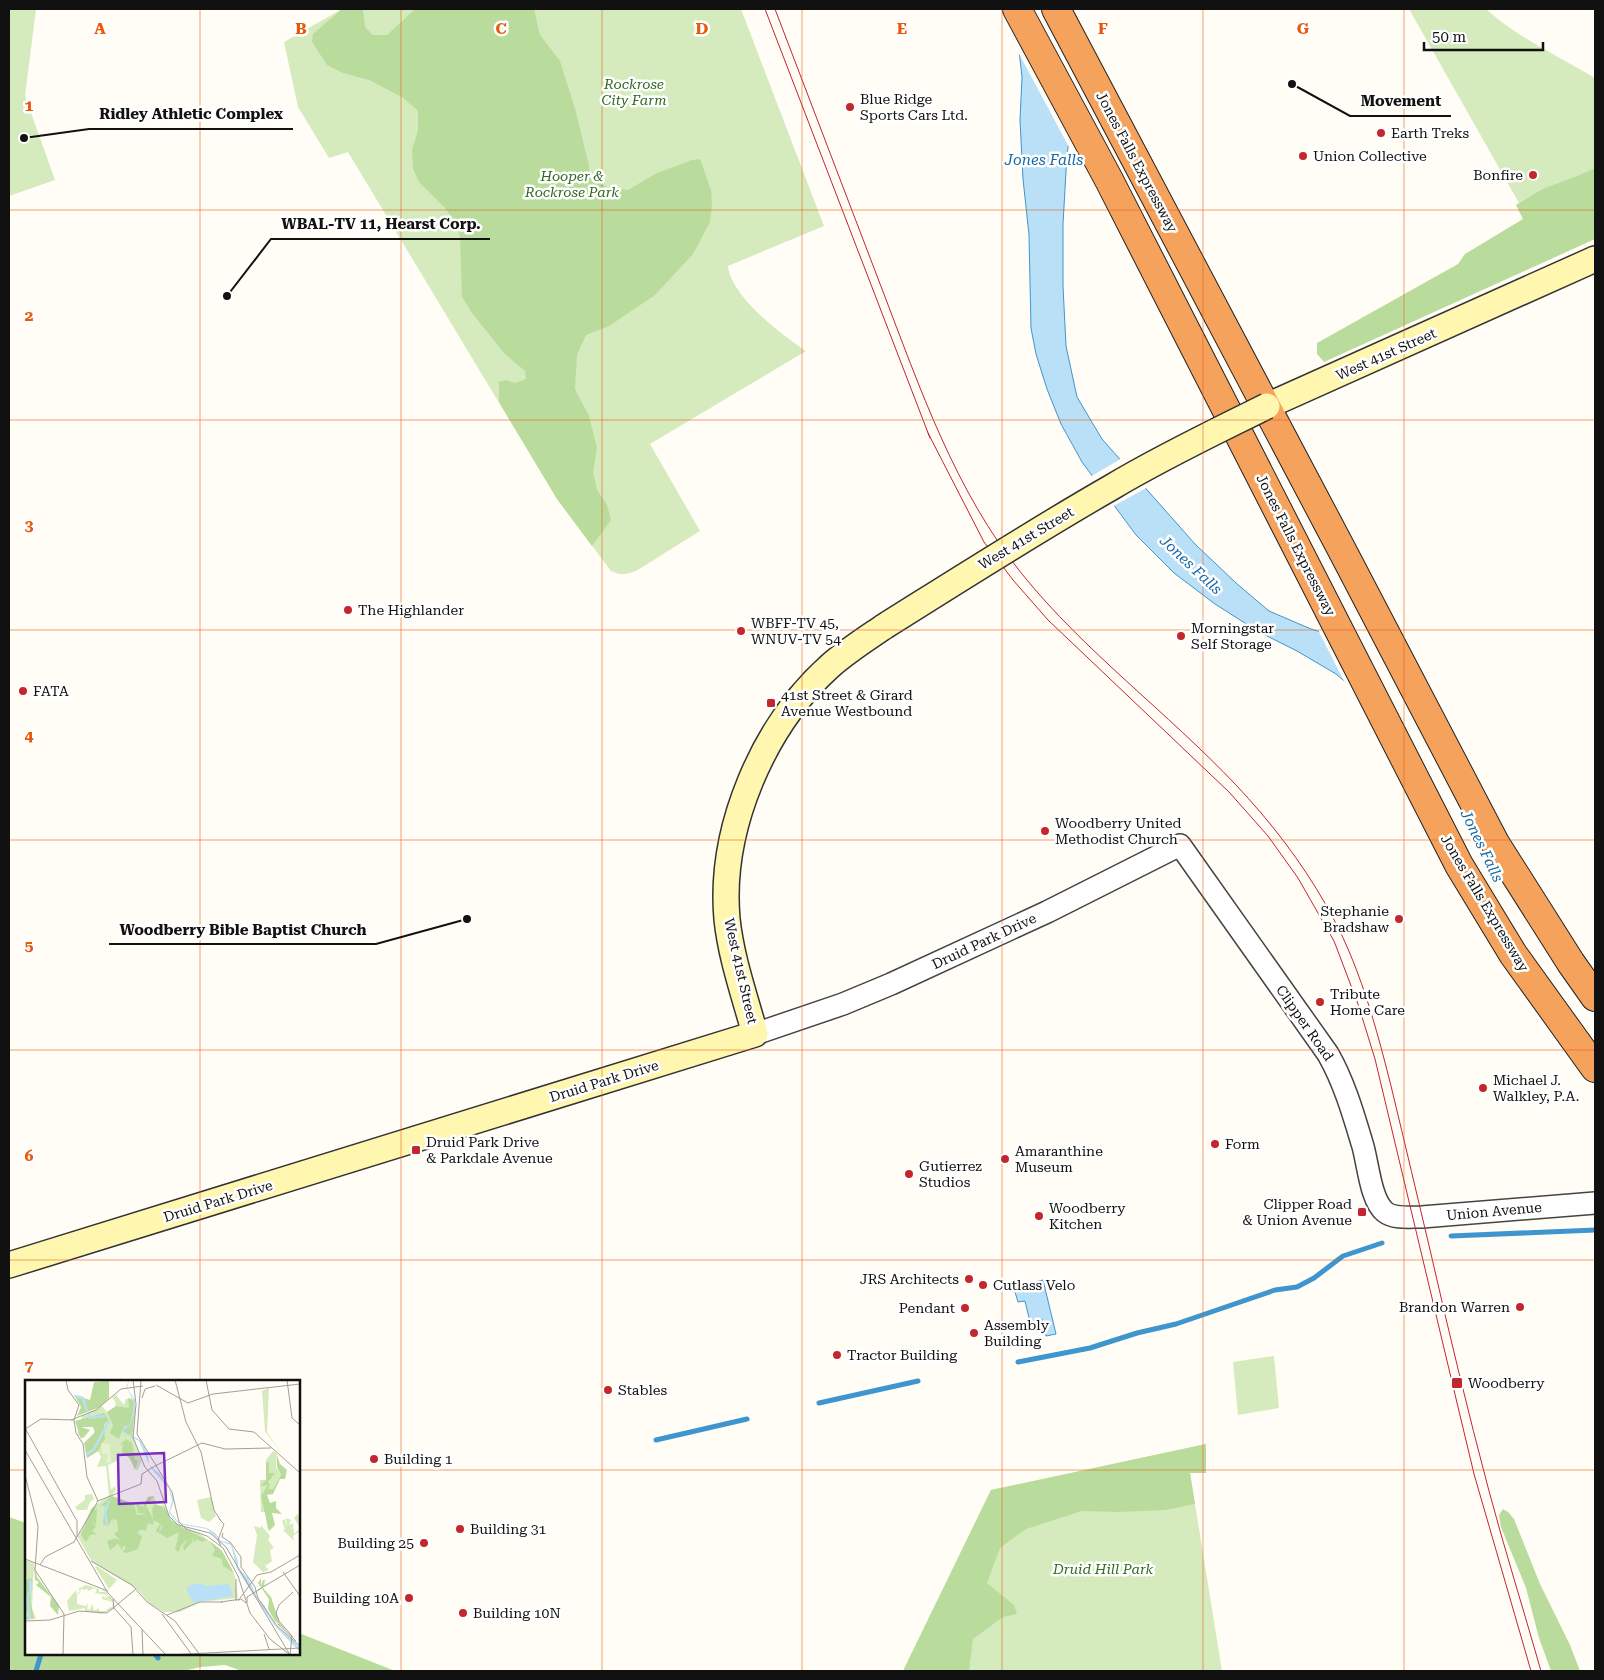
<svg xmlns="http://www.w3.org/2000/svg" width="1604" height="1680" font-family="'Roboto Serif',serif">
  <rect width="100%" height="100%" fill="#fffdf5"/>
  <g fill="#d5ebbd">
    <polygon points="9,9 36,9 25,96 55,180 9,196"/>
    <path d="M342,9H741L824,226L728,266C731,296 781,335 806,351L650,444L700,531L636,571L626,574H619L611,571L557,499L348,152L329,158L298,107L284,42Z"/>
    <path d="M1409,9H1486C1518,38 1558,56 1595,78V168L1579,175L1542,189L1519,203Z"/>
    <polygon points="1274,1356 1279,1408 1238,1415 1233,1362"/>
    <polygon points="1206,1444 1206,1473 1190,1473 1222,1671 903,1671 991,1490"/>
  </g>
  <g fill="#b9dc9c">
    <polygon points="342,9 363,9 365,27 373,35 387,35 415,9 534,9 540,35 560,61 576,112 589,166 590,178 607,187 628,190 655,174 692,160 700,159 711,190 712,206 710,222 693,254 655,295 609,326 586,335 577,355 575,389 589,416 597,448 593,472 597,490 607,505 611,520 592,546 557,499 499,402 499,382 506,380 515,383 526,379 525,371 504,353 472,313 462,297 460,237 455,221 444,207 419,182 413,169 412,150 418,130 418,111 402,97 369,80 343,73 327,65 312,42 313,34"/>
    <polygon points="1595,168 1595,239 1324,362 1317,354 1317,343 1458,264 1465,254 1523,219 1516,205 1542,189 1579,175"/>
    <polygon points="1206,1444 1206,1473 1190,1473 1195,1504 1165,1510 1119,1512 1082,1511 1026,1529 1000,1548 987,1583 1014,1605 1017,1614 1003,1617 973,1639 969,1671 903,1671 991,1490"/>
    <polygon points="1503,1509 1508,1512 1514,1519 1540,1584 1570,1645 1580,1671 1551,1671 1539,1638 1526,1588 1501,1527 1499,1515"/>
    <polygon points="9,1517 26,1523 26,1654 299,1654 299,1633 395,1671 242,1671 225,1665 201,1667 183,1671 9,1671"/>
  </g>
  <g fill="#b9e0f7" stroke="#3f96cf">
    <polygon points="1016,24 1071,129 1067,154 1063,224 1063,286 1066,346 1077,397 1102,439 1195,544 1236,583 1269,611 1311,629 1330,635 1360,694 1336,674 1297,651 1259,632 1215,604 1174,573 1136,535 1082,462 1061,424 1047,389 1036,354 1031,328 1029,235 1023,179 1020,120 1022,77"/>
    <polygon points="1043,1280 1056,1334 1046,1336 1042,1319 1030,1322 1025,1301 1018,1302 1015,1292 1031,1288 1030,1283"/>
  </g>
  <g fill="#fffdf5">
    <polygon points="1008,9 1061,9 1071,56 1074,91 1074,129 1070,149 1017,50 1014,24"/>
    <polygon points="1122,458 1148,487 1112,507 1090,477"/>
    <polygon points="1317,628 1358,638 1392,661 1595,1011 1595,1079 1358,695 1347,687"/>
  </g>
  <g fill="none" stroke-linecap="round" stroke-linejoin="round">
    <g stroke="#3f96cf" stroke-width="5">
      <polyline points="1451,1236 1595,1230"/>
      <polyline points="1018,1362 1090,1348 1137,1333 1176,1324 1275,1290 1297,1287 1314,1278 1343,1256 1382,1243"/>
      <polyline points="819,1403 918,1381"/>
      <polyline points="656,1440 747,1419"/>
      <polyline points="155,1654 158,1658"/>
      <polyline points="36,1671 41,1654"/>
    </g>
    <g stroke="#444" stroke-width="24">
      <path id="tertiary" d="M755,1034L843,1004L891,984L1047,912L1180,845L1328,1054C1344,1082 1353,1113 1362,1143C1368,1161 1370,1200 1385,1212C1394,1219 1410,1217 1422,1217L1595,1203"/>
    </g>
    <g stroke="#333" stroke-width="28">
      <g id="secondary">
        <polyline points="1267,406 1595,259"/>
        <path d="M9,1265L755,1034C745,997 731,958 727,919C719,829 763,726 830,666C847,651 866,639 885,626"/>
      </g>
    </g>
    <g stroke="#222" stroke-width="30">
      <g id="motorway">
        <polyline points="1017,9 1109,180 1459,865 1513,954 1595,1068"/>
        <polyline points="1056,9 1343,552 1495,843 1571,963 1595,997"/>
      </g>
    </g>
    <use href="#tertiary" stroke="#fff" stroke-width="21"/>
    <use href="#secondary" stroke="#fff6b0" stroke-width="25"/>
    <use href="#motorway" stroke="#f5a25d" stroke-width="28"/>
    <g stroke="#c4262e" stroke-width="1">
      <polyline points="765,9 930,438"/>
      <path d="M775,9C811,102 846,196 882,289C920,388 955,491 1022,574C1085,652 1167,712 1236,785C1270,821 1301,861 1326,905C1359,962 1376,1026 1392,1090C1405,1144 1418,1199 1431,1254C1449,1333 1468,1412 1489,1491C1505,1551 1524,1611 1541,1671"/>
      <polyline points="928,433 984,542 1013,580 1048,620 1229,792 1268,836 1298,878 1334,941 1358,1004 1375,1059 1474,1474 1531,1671"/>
    </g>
    <g stroke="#333" stroke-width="28" stroke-linecap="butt">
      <path id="secondary-bridge" d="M885,626C960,579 1035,531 1112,487C1162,457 1215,432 1267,406"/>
    </g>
    <use href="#secondary-bridge" stroke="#fff6b0" stroke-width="25"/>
  </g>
  <path fill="none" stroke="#e8590c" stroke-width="1" stroke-opacity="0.55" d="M200,9V1381M401,9V1671M602,9V1671M802,9V1671M1002,9V1671M1203,9V1671M1404,9V1671M9,210H1595M9,420H1595M9,630H1595M9,840H1595M9,1050H1595M9,1260H1595M9,1470H26M299,1470H1595M200,1654V1671"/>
  <g fill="#c4262e" stroke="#fff" stroke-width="2">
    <circle cx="850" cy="107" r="5"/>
    <circle cx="1381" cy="133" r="5"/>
    <circle cx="1303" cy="156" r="5"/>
    <circle cx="1533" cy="175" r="5"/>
    <circle cx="348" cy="610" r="5"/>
    <circle cx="741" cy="631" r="5"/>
    <circle cx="1181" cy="636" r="5"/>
    <circle cx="23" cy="691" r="5"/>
    <rect x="766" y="698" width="10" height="10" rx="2.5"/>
    <circle cx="1045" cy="831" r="5"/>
    <circle cx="1399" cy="919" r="5"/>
    <circle cx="1320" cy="1002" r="5"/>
    <circle cx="1483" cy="1088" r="5"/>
    <circle cx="1215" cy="1144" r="5"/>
    <rect x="411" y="1145" width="10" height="10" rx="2.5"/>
    <circle cx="1005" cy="1159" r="5"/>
    <circle cx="909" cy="1174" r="5"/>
    <rect x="1357" y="1207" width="10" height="10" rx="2.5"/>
    <circle cx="1039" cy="1216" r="5"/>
    <circle cx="969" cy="1279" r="5"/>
    <circle cx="983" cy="1285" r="5"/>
    <circle cx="1520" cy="1307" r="5"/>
    <circle cx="965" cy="1308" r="5"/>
    <circle cx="974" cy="1333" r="5"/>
    <circle cx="837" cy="1355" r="5"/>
    <rect x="1451" y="1377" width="12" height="12" rx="2.5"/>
    <circle cx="608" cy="1390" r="5"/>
    <circle cx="374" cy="1459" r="5"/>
    <circle cx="460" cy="1529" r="5"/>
    <circle cx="424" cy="1543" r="5"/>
    <circle cx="409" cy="1598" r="5"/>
    <circle cx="463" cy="1613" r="5"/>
  </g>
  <g text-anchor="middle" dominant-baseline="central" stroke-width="5" stroke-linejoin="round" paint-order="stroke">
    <g font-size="14" font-style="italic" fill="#2f6b1f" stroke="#fff">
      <text x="634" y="84">Rockrose<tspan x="634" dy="16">City Farm</tspan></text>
      <text x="572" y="176">Hooper &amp;<tspan x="572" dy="16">Rockrose Park</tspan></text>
      <text x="1103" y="1569">Druid Hill Park</text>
    </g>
    <g font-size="14" fill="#111" stroke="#fff" text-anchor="start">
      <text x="860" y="99">Blue Ridge<tspan x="860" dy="16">Sports Cars Ltd.</tspan></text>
      <text x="1391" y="133">Earth Treks</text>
      <text x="1313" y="156">Union Collective</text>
      <text x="1523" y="175" text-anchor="end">Bonfire</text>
      <text x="358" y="610">The Highlander</text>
      <text x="751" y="623">WBFF-TV 45,<tspan x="751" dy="16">WNUV-TV 54</tspan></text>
      <text x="1191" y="628">Morningstar<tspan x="1191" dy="16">Self Storage</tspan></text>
      <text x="33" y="691">FATA</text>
      <text x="781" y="695">41st Street &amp; Girard<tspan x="781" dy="16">Avenue Westbound</tspan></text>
      <text x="1055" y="823">Woodberry United<tspan x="1055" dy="16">Methodist Church</tspan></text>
      <text x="1389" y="911" text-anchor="end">Stephanie<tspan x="1389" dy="16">Bradshaw</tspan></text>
      <text x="1330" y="994">Tribute<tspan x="1330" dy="16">Home Care</tspan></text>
      <text x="1493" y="1080">Michael J.<tspan x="1493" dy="16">Walkley, P.A.</tspan></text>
      <text x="426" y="1142">Druid Park Drive<tspan x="426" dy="16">&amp; Parkdale Avenue</tspan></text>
      <text x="1225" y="1144">Form</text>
      <text x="1015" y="1151">Amaranthine<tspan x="1015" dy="16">Museum</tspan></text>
      <text x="919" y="1166">Gutierrez<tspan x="919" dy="16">Studios</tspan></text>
      <text x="1352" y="1204" text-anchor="end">Clipper Road<tspan x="1352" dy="16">&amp; Union Avenue</tspan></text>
      <text x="1049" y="1208">Woodberry<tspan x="1049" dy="16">Kitchen</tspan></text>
      <text x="959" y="1279" text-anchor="end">JRS Architects</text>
      <text x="993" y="1285">Cutlass Velo</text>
      <text x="1510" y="1307" text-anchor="end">Brandon Warren</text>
      <text x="955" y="1308" text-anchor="end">Pendant</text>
      <text x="984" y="1325">Assembly<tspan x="984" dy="16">Building</tspan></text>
      <text x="847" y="1355">Tractor Building</text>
      <text x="1468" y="1383">Woodberry</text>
      <text x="618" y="1390">Stables</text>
      <text x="384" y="1459">Building 1</text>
      <text x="470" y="1529">Building 31</text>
      <text x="414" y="1543" text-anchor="end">Building 25</text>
      <text x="399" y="1598" text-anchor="end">Building 10A</text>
      <text x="473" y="1613">Building 10N</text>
    </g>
    <g font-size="14" fill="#111" stroke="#fff">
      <text transform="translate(1137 162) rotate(62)">Jones Falls Expressway</text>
      <text transform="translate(1386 354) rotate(-24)">West 41st Street</text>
      <text transform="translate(1026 538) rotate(-31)">West 41st Street</text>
      <text transform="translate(1296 545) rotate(63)">Jones Falls Expressway</text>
      <text transform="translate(1485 903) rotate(59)">Jones Falls Expressway</text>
      <text transform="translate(984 941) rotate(-25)">Druid Park Drive</text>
      <text transform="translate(741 971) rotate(77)">West 41st Street</text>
      <text transform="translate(1305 1023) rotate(55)">Clipper Road</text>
      <text transform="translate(604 1081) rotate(-17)">Druid Park Drive</text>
      <text transform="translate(218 1201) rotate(-17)">Druid Park Drive</text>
      <text transform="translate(1494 1211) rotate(-5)">Union Avenue</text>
    </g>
    <g font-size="15" font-style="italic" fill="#1768a6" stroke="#fff">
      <text x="1044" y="160">Jones Falls</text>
      <text transform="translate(1191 565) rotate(43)">Jones Falls</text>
      <text transform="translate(1482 846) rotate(64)">Jones Falls</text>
    </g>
  </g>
  <g transform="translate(25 1380)">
    <rect width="275" height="275" fill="#fffdf5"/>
    <path d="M244,8L242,52L256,73L240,51L237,11ZM91,15L99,25L101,19L107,18L109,21L106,51L117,81L112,91L101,73L94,75V80L83,85L86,110L90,106L91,110L87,116L110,124L120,123L123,117L129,116L131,126L139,125L147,141L178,156L197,171L210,196L213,218L175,222L155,232H139L125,224L112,209L67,182L53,157L66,129L84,115L81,86L72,87L76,77L73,71L62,78L59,63L70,54L68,47H56L65,50L59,58L52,55L57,36L77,26L82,32L89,30L91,23L87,17ZM248,71L252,74L251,87L256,95L248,109L241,112L246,137L243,151L240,132H236L235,100H241V80ZM67,114L69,119L65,122L62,130H52L50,127L60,120V115ZM186,117L191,136L184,142L176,138L172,120ZM272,134L274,136L275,147V151L268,156L269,161L258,150L260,149L257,141L260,139L262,149L261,138L266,140L264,145L268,143L269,154L275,148L269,138ZM236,145L245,156L243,160L249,168L245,170L247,181L240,186L244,190L238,192L228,182L232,155L229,146L236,148ZM0,180L9,183L7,228L11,239L0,240ZM72,186L92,200L84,209L70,187ZM61,205L74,209V212H80L75,209L81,211L83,215L70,213L72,210L69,208L63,211L61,207V210L56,209L55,212L52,215V224L61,226L63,223L62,229L67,230L65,229L67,224L69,231L74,228V231H80L86,227L87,228L88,222L77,219V216L87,221L80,217L85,216L89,221V229L76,234L60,231V228L44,231L42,221L51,210V214L55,211L53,209Z" fill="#d5ebbd"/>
    <path d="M84,1V18L75,27L52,36L56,27L49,15L65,20L69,2ZM103,18L109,21L110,30L107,57L97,51L94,59L85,53L88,45L82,32L91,26L104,28ZM79,33L84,40L79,44L80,59L73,71L62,78L59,63L70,52L68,47H56L65,50L56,59L50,41ZM101,59L107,63L110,80H113L110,90L105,78L97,73L98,64L94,66ZM252,75L255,84L262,90L260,99H255L248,114L242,115L245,123L251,121V128L257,134L247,133L250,145L244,151L236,116L243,105L235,106L241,100V83L244,82V93H250L243,102L245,105L243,109H248L256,95L252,87ZM87,116L109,124L112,135L122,134L113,133L111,124L118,127L123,117L129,116L121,125L128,139L127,129L130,124L140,128L145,139L154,146L182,160L177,162L171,159L170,163L168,159L166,158L168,161L159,171L158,166L163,159L156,165L154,172L150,170L154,152L142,158L131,151L134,145H137L134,150L135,151L138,146L129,140L128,145L123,143L121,151L116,149L112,153L117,156L113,169L102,173L98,172L101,167L98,166L97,170L93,164L85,170L82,161L90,158L95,160L89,154L93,151L92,140L88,139L89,147L87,139L83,146L78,144L80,125L75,126ZM73,124L69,130L72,129L71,145L67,141L71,147L67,151L72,154L65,155L61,162L56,155L67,128ZM185,161L197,171L209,193L198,186L197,179L187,176L190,170ZM9,184L12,197L34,226L33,235L25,226L26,217L11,205L14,202L10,200ZM7,198L5,221L9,238L0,239L4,235L0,228V200ZM236,198V206L238,200H240L239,205L243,203L237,207L246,217L254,242L266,254L250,241L243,229L244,219L233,203Z" fill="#b9dc9c"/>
    <path d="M76,63L85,64L86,83H81L83,74H77Z" fill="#e6f2cf"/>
    <path d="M104,0L102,8L110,20V28L106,45L98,51L115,60L123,74L124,85L134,93L145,110L149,120L145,132L154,143L182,148L190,153L196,161L206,163L213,181V188L223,198L233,219L239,225L251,246L269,261L275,268V272L250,246L232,220L212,189L206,165L196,162L182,149L154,144L144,133L147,120L144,109L125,87L114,61L97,52L99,46L105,45L108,30L109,21L101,7ZM172,203L182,206L204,204L208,216L168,223L161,208Z" fill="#b9e0f7"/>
    <path fill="none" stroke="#b9e0f7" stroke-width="2.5" d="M50,16L58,18L62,31M63,35L65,38L80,36M62,74L69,69L84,41M82,145L80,132L84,121M5,200L6,209L2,218L5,239"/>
    <path fill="none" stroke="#a09f9a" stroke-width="1" d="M41,0L43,10L54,25L49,40L51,53L58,64L62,97L73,121M108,0L111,24L108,58L110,62L119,85L120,87L132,101L144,136L153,145L185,153L201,167L265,275M116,0L112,54L147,112L154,142L161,149L182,156L198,168L213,196L225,233L245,259L265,275M150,0L161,42L176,72L189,130L196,141M181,0L187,30L204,49L229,52L275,93M262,0L267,38L275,45M131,5L163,23L188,14L275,4M117,18L120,9L130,6M46,40L71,30L96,9L118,6M0,48L52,141V157M0,49L16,39L49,40M0,70L83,213L141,275M0,95L13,146L10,190L39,234L38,275M194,139L199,144L193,160L196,166M198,153L197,157L205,162L216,177V187L230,207L233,218L252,246L275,266M0,179L83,211M66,181L107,205L122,222L150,241L175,275M15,185L20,177L49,162L73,121L116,104L117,94L130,86L177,63L200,69L246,68M258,192L275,216M233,210L275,185M88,219L89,228L106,247L108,275M211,221V199M213,221L232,195L246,192L275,175M196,222L216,219L221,223M222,223V217L235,209M137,234L167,275M142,235L175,222H198M0,241L25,240L54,231L82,233L111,209M253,244L271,261M117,249L118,275M239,254L244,269M145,275L275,268M265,275L267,256L254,241L251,233L254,225L268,212"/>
    <path fill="#7b2cbf" fill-opacity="0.15" stroke="#7b2cbf" stroke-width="2.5" d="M139,73L141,122L94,124L93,75Z"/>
    <rect width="275" height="275" fill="none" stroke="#111" stroke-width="2.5"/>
  </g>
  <g font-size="16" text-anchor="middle" font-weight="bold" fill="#e8590c" stroke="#fff" stroke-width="5" stroke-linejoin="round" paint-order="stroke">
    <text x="100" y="34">A</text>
    <text x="301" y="34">B</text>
    <text x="501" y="34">C</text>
    <text x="702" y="34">D</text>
    <text x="902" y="34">E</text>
    <text x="1103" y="34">F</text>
    <text x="1303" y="34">G</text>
    <text x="29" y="111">1</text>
    <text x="29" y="321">2</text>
    <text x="29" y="531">3</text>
    <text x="29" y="741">4</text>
    <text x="29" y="951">5</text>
    <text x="29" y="1161">6</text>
    <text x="29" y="1371">7</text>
  </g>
  <path fill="none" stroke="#111" stroke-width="2" d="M1292 84L1350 116H1451M24 138L89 129H293M227 296L271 239H490M467 919L376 944H109"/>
  <g fill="#111" stroke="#fff" stroke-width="2">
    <circle cx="1292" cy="84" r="5"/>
    <circle cx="24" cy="138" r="5"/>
    <circle cx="227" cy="296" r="5"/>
    <circle cx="467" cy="919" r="5"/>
  </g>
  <g font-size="15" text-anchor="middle" font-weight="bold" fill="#111" stroke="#fff" stroke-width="5" stroke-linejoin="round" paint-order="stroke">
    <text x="1401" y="106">Movement</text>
    <text x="191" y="119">Ridley Athletic Complex</text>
    <text x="381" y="229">WBAL-TV 11, Hearst Corp.</text>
    <text x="243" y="935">Woodberry Bible Baptist Church</text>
  </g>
  <rect width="1604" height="1680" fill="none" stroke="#111111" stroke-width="20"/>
  <path d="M1424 42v8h119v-8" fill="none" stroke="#111111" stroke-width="2.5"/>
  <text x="1432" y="42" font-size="15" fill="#111111" stroke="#ffffff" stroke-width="4" paint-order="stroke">50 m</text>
</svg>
